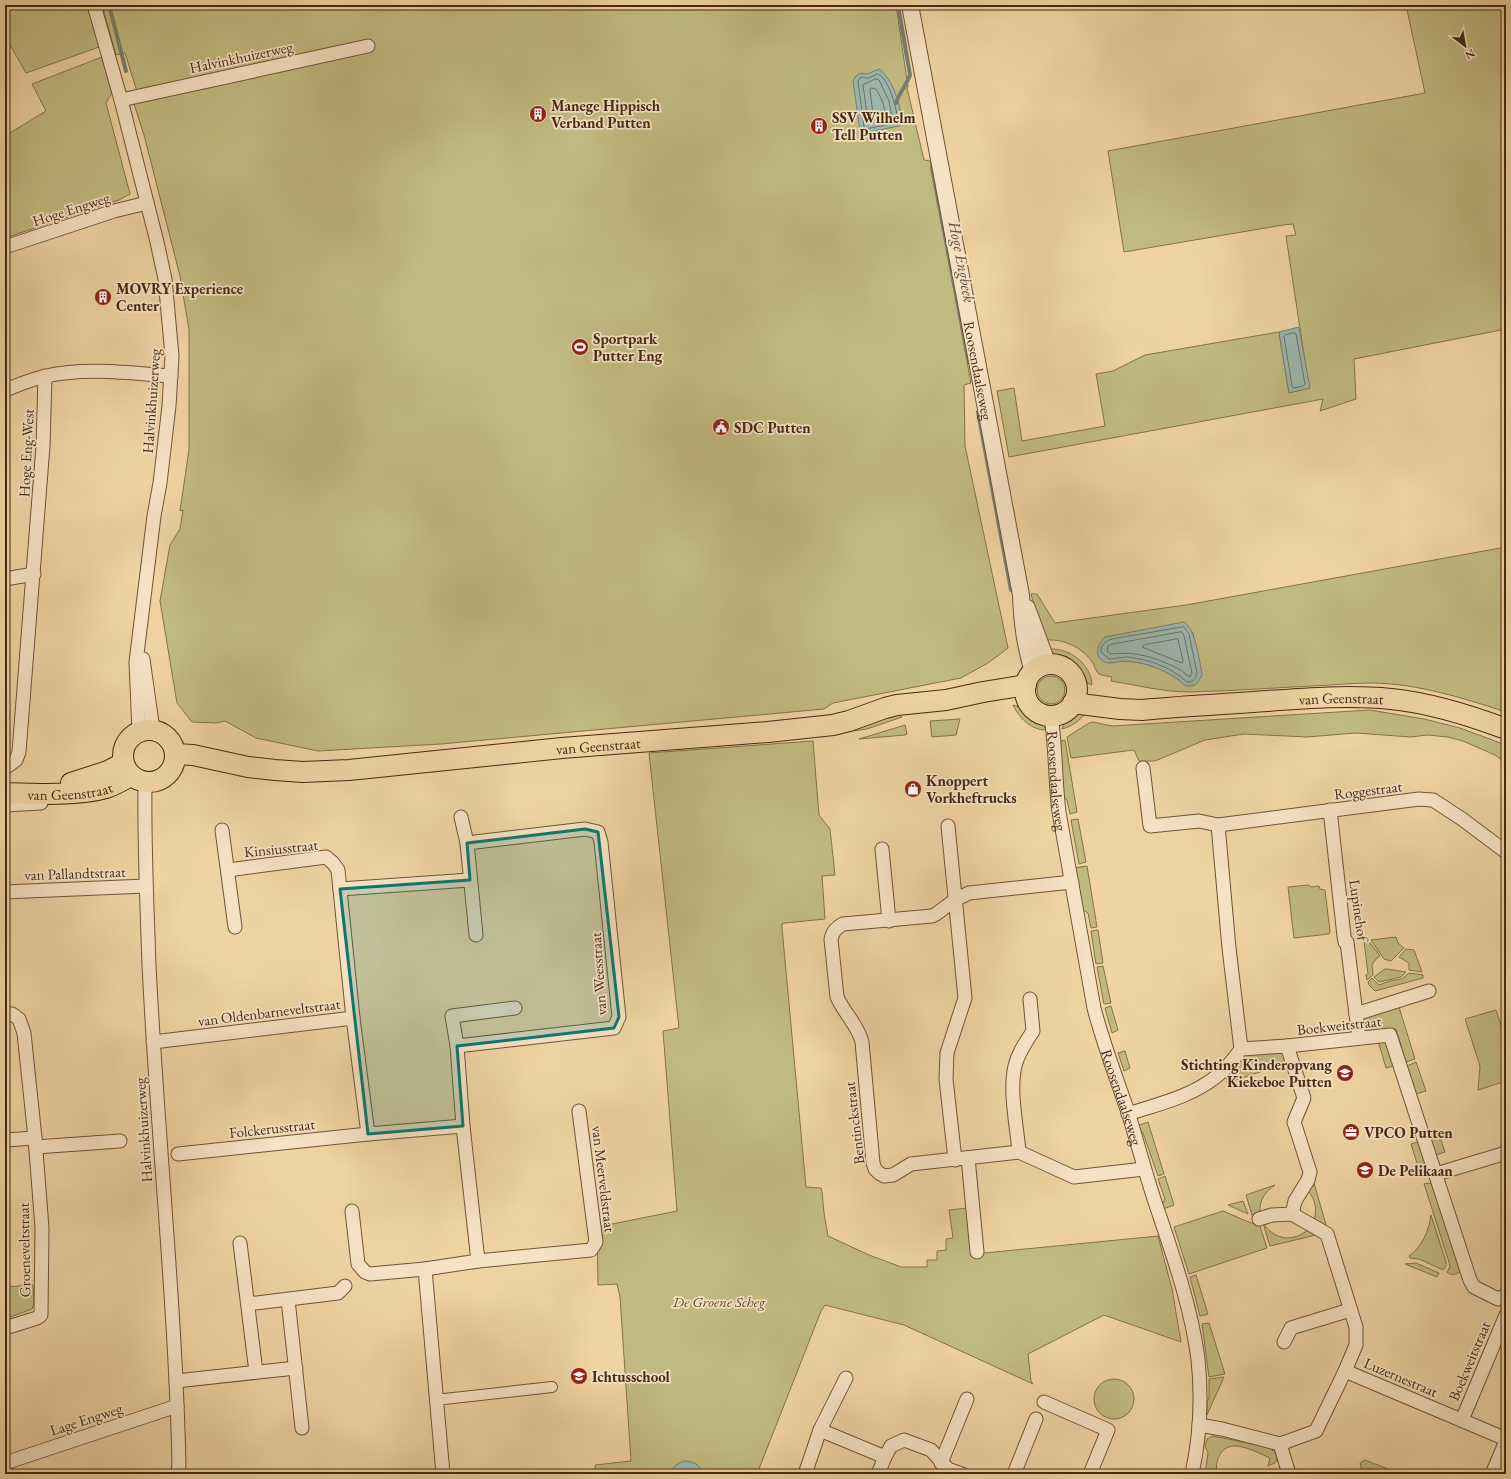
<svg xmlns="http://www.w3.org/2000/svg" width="1511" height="1479" font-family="'EB Garamond',serif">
  <rect width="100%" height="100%" fill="#efd3a3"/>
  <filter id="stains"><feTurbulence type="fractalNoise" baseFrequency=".005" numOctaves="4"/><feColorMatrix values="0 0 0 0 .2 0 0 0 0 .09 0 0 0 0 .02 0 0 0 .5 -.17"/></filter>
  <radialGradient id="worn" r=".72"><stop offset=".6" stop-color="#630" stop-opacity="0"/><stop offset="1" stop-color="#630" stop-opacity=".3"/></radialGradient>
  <g fill="#c1ba80" stroke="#84714a" fill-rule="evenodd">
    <polygon points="5,5 88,5 99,47 26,73 5,36"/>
    <polygon points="102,5 896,5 908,87 907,88 924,160 930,161 971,383 964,385 965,446 1008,648 988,663 961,678 833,703 824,709 441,744 318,751 256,738 225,721 217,723 192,722 177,703 160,601 170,545 180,529 183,510 180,511 189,450 189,330 180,276 144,135 134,104 140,101 125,53 116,55"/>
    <polygon points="1406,5 1506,5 1506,169 1502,170 1506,202 1506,329 1354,359 1356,399 1320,411 1323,399 1009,457 997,391 1014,388 1022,441 1105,426 1096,374 1113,371 1145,355 1279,332 1289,393 1309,388 1286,236 1296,235 1293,224 1283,225 1124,252 1108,151 1425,93"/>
    <polygon points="102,57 112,93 106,103 130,194 119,200 5,238 5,136 46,111 32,84"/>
    <path d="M1506,547V712C1463,698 1419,684 1373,683C1359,683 1345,684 1331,685C1284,687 1236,691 1189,692C1163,692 1137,685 1111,681L1112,677C1108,676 1103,676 1099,674C1096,672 1095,667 1093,663C1083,648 1065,639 1047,640L1044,632H1041L1031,594H1037L1055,623L1186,605ZM1184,623L1193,633L1196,649L1185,685C1170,671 1148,663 1128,661C1115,660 1111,666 1099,657L1105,637Z"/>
    <path d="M1049,649C1070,648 1091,664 1092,685C1083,683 1080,670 1073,664C1066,658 1055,657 1049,649Z"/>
    <circle cx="1051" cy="690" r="14"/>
    <path d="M1013,705L1019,707L1032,719L1043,725L1046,730C1031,730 1019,718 1013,705Z"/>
    <polygon points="1370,710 1424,719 1460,728 1503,744 1506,746 1506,763 1495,755 1463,741 1448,737 1427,735 1411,737 1356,733 1307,737 1244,734 1205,740 1155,761 1139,761 1134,750 1071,758 1067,737 1089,723 1093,722 1112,726"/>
    <path d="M1080,711L1085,714C1079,721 1072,726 1062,729L1065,721Z"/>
    <polygon points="896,713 902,717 867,729 832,734"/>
    <polygon points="960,719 956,735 932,737 930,721"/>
    <polygon points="905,725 907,734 905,735 859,739"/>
    <polygon points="1065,740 1077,812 1070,814 1067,800 1063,797 1060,747 1061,741"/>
    <polygon points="813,741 819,815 830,829 835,875 822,876 825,919 785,923 782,924 782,928 806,1187 821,1188 822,1192 824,1213 828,1236 869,1255 901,1267 927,1267 927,1260 937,1260 937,1251 946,1250 946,1239 953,1238 949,1210 968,1208 974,1254 1158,1236 1172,1289 1181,1342 1104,1315 1028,1354 1031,1381 1033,1384 904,1325 825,1305 821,1311 757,1474 596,1474 595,1465 631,1461 620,1297 617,1284 598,1285 597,1227 677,1211 663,1031 679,1028 649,753"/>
    <polygon points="1078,819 1086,862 1079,864 1071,820"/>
    <polygon points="1087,866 1097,927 1091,928 1088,913 1082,909 1074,868"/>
    <polygon points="1309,885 1311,887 1319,886 1320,889 1325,890 1330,932 1329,934 1294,938 1288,887"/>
    <polygon points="1098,930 1103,963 1096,964 1091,931"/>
    <polygon points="1396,937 1398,943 1404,948 1391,961 1384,959 1371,940"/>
    <polygon points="1368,940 1380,956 1376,959 1372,965 1373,975 1367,980 1366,975 1368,974 1364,941"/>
    <polygon points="1406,949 1414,950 1422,972 1409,970 1409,963 1399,957"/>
    <polygon points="1103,966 1111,1003 1104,1004 1097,967"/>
    <polygon points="1385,969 1387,969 1406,972 1401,977 1379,982 1374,977"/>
    <polygon points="1409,973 1423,975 1423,978 1375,991 1369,985 1368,982 1372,978 1379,985 1390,981 1402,979"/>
    <polygon points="1111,1006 1118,1030 1112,1033 1105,1008"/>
    <polygon points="1399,1007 1415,1059 1406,1062 1396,1029 1369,1032 1364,1030 1363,1020 1366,1017"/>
    <polygon points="1496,1010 1506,1041 1506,1081 1478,1090 1480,1066 1465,1019"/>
    <polygon points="1378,1041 1386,1043 1396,1065 1386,1068"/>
    <polygon points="1125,1051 1130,1068 1124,1071 1118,1053"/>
    <polygon points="1281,1052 1284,1054 1287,1063 1227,1083 1227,1074 1245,1054"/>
    <polygon points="1416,1062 1426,1091 1416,1094 1407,1066"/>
    <polygon points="1148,1122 1164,1174 1158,1176 1143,1133 1138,1130 1137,1126"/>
    <polygon points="1439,1134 1445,1152 1436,1155 1430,1136"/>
    <polygon points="1421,1141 1430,1169 1426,1174 1421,1176 1411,1144"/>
    <polygon points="1165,1176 1174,1205 1163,1209 1162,1205 1165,1199 1158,1179"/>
    <path d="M1314,1183L1327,1228L1314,1221C1317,1210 1316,1200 1308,1191Z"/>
    <path d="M1428,1183L1435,1185L1461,1269L1460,1272C1455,1275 1451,1276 1447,1272L1450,1267L1449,1262L1424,1184Z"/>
    <path d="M1275,1185C1265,1192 1259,1200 1260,1213L1252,1215L1246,1195Z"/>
    <polygon points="1243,1201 1248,1214 1228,1205"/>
    <polygon points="1223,1211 1251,1223 1259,1223 1267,1248 1189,1274 1174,1227"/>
    <path d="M1431,1215L1446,1262V1266L1443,1270L1419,1259L1410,1258L1409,1256C1422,1247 1429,1231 1431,1215Z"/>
    <path d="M1263,1223C1274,1240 1293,1243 1309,1229L1316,1235L1270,1246Z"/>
    <polygon points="1416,1263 1439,1273 1437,1277 1405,1264"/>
    <polygon points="1196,1275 1208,1314 1200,1316 1190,1277"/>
    <polygon points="33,1285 34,1303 32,1309 5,1319 5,1287"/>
    <polygon points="1209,1323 1225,1374 1209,1377 1202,1324"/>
    <polygon points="1224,1377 1207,1415 1207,1401 1209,1398 1209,1379"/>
    <circle cx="1114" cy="1399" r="20"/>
    <path d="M1213,1436L1268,1447L1276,1453L1277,1460L1275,1463L1268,1466L1270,1458C1254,1451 1224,1433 1217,1462C1216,1466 1217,1470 1216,1474H1205L1208,1453L1205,1446L1207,1439Z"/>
    <polygon points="1365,1460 1401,1474 1363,1474 1360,1463"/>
  </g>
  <g fill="#9bb7ad" stroke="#797e6f">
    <path d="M879,69C893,79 901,106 902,123L899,126L864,133L860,131L853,81L856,76L861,73L867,74Z"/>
    <polygon points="1299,327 1310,388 1289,393 1279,332"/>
    <path d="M1184,622C1196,630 1199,660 1202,674C1200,680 1197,686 1189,686C1185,687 1182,683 1179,680C1171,674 1161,670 1152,666C1142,663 1131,661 1121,661C1117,662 1113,663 1109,663C1093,660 1096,646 1105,637Z"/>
    <path d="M683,1461C692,1461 701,1464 702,1474H669L675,1466Z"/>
  </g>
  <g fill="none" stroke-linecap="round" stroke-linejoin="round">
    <g stroke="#707060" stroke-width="1">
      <path d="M878,74C889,78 897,110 898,121L896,123L865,129L864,127L858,81L861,77L868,78Z"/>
      <polygon points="876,79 879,80 889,101 892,117 891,119 870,123 868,121 863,85"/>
      <path d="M871,88L876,89C880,96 886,106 884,114L875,116L873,115L870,90Z"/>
      <polygon points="1294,333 1296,334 1305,384 1303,386 1294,388 1292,386 1284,336 1285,335"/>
      <path d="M1184,627L1189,634L1197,673C1196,679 1193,683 1187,682C1171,667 1148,659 1127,657C1121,657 1115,659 1109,659L1101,652C1101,645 1105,641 1112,639Z"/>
      <path d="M1182,632L1184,636L1192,673L1190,677C1186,675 1182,670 1177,668C1155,657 1135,651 1111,654L1107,651L1108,646L1113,644Z"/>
      <polygon points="1178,639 1183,661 1182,663 1142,647 1144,645"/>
    </g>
    <g stroke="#797e6f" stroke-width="4">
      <polyline points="109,5 126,71"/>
      <path d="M896,103C899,93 906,86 910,75L898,5"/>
      <polyline points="932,168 969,362"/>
      <polyline points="978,412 1011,590"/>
    </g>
    <g stroke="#705337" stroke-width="12">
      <polyline id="pedestrian" points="435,1400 552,1387"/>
    </g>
    <g stroke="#705337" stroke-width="15">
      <g id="minor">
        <polyline points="94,5 121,100 157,242 165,279 172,356 169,406 160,483 154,516 136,662 139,732"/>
        <polyline points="121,100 368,46"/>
        <polyline points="5,247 114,211 147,203"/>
        <path d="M5,390C18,385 32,379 46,376C86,367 130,373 171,376"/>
        <polyline points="5,579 34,574"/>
        <polyline points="143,659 153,730"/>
        <path id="s1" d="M1051,716C1056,748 1055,780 1059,812L1094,1008C1103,1043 1116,1077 1128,1112C1137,1141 1145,1172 1155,1202C1172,1253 1191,1305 1198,1359C1202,1397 1200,1437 1192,1474"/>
        <polyline points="5,768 16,760 19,752 43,446 45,376"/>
        <polyline points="1143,768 1150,826 1199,821 1218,825"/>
        <path d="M145,783C144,843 147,904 149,965C157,1131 175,1297 179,1464L178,1474"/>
        <polyline points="5,805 41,803"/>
        <polyline points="1330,810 1344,936 1345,942 1347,942 1359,1038"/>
        <polyline points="461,817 467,843 476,935"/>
        <polyline points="948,826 965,998 947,1053 946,1079 955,1160"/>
        <polyline points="222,830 235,927"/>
        <polyline points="882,849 889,921"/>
        <polyline points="228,870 326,857 333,863 338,870 353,1018"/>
        <path d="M1072,882L969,893L955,900L936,914L932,916L843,924C836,928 833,931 831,939L837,997C844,1013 858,1025 862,1042L873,1163L875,1169L879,1173L884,1176L893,1175L911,1164L1019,1152L1074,1177L1144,1169"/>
        <polyline points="340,889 470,880"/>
        <polyline points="5,892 146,886"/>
        <polyline points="1356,1014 1429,991"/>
        <polyline points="5,1015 12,1014 19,1019 24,1033 35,1138 42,1228 41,1315 37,1318 5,1328"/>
        <polyline points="153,1042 353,1018 368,1134 463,1126 478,1261 425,1269 443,1474"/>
        <polyline points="457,1046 614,1028 619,1017 601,842 598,832 585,829 467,843"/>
        <polyline points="1287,1046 1304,1098 1294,1122 1310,1172 1308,1180 1295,1201 1292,1214"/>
        <polyline points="1241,1049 1229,948 1218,825 1419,799 1433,800 1462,819 1506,852"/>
        <path d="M1128,1114C1158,1104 1191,1097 1217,1076C1227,1068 1234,1059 1241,1049L1287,1046L1390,1035L1470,1280L1474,1287L1498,1299L1504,1296L1506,1301"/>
        <polyline points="463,1126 457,1046 452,1016 515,1008"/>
        <polyline points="5,1140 35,1138"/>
        <polyline points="36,1147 120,1141"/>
        <path d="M1019,1152C1017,1127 1009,1091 1015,1066C1018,1053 1026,1042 1033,1031L1030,999"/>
        <polyline points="178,1154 368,1134"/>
        <polyline points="968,1158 977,1252"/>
        <polyline points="1436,1174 1506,1153"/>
        <polyline points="352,1211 358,1264 365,1272 370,1274 425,1269"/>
        <polyline points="1259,1219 1272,1215 1292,1214 1327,1234 1356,1327 1356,1345 1345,1371"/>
        <polyline points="240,1243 256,1372"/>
        <polyline points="478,1261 591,1250 596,1242 579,1111"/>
        <polyline points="288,1300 302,1428"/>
        <polyline points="248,1304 338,1293 345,1286"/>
        <polyline points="1284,1342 1291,1328 1350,1310"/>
        <polyline points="176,1381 296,1368"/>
        <polyline points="1044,1402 1108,1430 1090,1474"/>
        <polyline points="1462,1420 1506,1315"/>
        <polyline points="1199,1425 1222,1429 1280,1444 1316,1431 1345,1371 1506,1439"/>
        <polyline points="820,1430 885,1457"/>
        <polyline points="1280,1444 1289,1474"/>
        <polyline points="5,1463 177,1406"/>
        <polyline points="941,1463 967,1399"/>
        <polyline points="805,1474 820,1430 846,1378"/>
        <polyline points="878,1474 885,1457 891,1446 904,1440 931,1450 948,1469 962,1474"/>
        <polyline points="1014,1474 1036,1419"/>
        <polyline points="1492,1474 1506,1441"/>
      </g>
    </g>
    <g stroke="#705337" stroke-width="18">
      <g id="tertiary">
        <path id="s2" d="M910,5L1021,595C1022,624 1025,644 1033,672"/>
        <polyline points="1027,608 1048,665"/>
      </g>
    </g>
    <g stroke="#462813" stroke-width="22">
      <g id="primary">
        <circle cx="1051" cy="690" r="26"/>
        <path id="s3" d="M1073,703L1120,709L1142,710C1184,706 1225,704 1267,701C1308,698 1350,695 1391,699C1431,703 1469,715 1506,729"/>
        <circle cx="149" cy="756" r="26"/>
        <path id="s4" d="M175,754L193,755L248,767L275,770L303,772L349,770L562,748L768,732L833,725L849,721L885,708L897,705L946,700L983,692L1026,685"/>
        <polyline points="71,783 108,771 123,763"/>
        <path id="s5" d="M5,793C34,794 79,796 106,788C115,785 123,780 131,776"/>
      </g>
    </g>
    <use href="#pedestrian" stroke="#f5e2c3" stroke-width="10"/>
    <use href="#minor" stroke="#f5e2c3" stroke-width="13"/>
    <use href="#tertiary" stroke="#f5e2c3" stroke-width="16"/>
    <use href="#primary" stroke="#efd3a3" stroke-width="20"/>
  </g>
  <path fill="#0f766e" fill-opacity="0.2" stroke="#0f766e" stroke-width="3" stroke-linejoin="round" d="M585,829L598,832L619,1017L614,1028L457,1046L463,1126L368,1134L340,889L470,880L467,843Z"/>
  <defs>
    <g id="building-disc" transform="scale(0.9)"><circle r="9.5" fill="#8f2418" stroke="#f5e2c3"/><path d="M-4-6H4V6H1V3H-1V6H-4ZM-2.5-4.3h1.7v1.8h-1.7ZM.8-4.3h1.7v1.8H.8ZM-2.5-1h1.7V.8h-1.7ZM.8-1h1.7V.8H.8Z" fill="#fff"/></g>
    <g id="stadium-disc" transform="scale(0.9)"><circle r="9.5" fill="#8f2418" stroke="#f5e2c3"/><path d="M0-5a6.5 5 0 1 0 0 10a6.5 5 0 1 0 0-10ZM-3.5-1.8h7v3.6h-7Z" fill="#fff"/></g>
    <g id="civic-disc" transform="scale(0.9)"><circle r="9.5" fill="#8f2418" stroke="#f5e2c3"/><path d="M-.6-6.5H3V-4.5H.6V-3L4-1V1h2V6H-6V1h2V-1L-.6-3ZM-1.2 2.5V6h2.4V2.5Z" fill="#fff"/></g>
    <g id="shop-disc" transform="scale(0.9)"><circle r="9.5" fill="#8f2418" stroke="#f5e2c3"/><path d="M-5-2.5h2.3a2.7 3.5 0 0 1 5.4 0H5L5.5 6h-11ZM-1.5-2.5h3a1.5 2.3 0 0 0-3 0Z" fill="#fff"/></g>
    <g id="school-disc" transform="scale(0.9)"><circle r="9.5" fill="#8f2418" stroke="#f5e2c3"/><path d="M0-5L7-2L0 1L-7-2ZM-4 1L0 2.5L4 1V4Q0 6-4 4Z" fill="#fff"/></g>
    <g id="office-disc" transform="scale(0.9)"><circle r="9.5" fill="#8f2418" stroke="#f5e2c3"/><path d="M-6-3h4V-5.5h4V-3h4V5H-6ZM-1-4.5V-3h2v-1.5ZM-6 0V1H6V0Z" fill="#fff"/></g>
  </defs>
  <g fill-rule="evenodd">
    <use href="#building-disc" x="538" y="114"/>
    <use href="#building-disc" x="819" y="126"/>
    <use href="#building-disc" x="103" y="297"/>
    <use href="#stadium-disc" x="580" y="347"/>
    <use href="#civic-disc" x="721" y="427"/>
    <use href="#shop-disc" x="913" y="789"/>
    <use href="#school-disc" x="1345" y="1073"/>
    <use href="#office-disc" x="1351" y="1132"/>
    <use href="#school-disc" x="1365" y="1170"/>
    <use href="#school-disc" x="579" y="1376"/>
  </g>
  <g text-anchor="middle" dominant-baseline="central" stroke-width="3.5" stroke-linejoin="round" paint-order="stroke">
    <g font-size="15" fill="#462813" stroke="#f5e2c3">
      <text transform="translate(241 57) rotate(-12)">Halvinkhuizerweg</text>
      <text transform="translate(71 209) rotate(-18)">Hoge Engweg</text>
      <text stroke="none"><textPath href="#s2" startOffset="372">Roosendaalseweg</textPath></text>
      <text transform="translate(151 401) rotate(-86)">Halvinkhuizerweg</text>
      <text transform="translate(26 453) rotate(-87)">Hoge Eng-West</text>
      <text stroke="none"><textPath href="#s3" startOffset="269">van Geenstraat</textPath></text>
      <text stroke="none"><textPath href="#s4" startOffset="426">van Geenstraat</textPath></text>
      <text stroke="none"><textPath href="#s1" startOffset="65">Roosendaalseweg</textPath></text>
      <text stroke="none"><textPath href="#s5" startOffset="65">van Geenstraat</textPath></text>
      <text transform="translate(1368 790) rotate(-7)">Roggestraat</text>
      <text transform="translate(281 848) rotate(-6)">Kinsiusstraat</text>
      <text transform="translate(75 873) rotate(-2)">van Pallandtstraat</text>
      <text transform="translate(1359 910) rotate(82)">Lupinehof</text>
      <text transform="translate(598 974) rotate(-94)">van Weesstraat</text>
      <text transform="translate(269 1012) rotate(-7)">van Oldenbarneveltstraat</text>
      <text transform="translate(1339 1025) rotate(-6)">Boekweitstraat</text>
      <text stroke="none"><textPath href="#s1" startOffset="389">Roosendaalseweg</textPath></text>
      <text transform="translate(854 1123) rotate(-97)">Bentinckstraat</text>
      <text transform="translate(272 1128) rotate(-6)">Folckerusstraat</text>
      <text transform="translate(143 1130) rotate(-94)">Halvinkhuizerweg</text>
      <text transform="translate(604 1179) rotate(83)">van Meerveldstraat</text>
      <text transform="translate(24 1250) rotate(-91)">Groeneveltstraat</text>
      <text transform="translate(1469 1361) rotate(-67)">Boekweitstraat</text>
      <text transform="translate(1401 1377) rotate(23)">Luzernestraat</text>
      <text transform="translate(86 1419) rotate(-18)">Lage Engweg</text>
    </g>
    <g font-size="15" font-weight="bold" fill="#462813" stroke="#f5e2c3" text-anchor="start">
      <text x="551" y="105">Manege Hippisch<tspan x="551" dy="17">Verband Putten</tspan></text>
      <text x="832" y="117">SSV Wilhelm<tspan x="832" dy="17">Tell Putten</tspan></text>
      <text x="116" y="288">MOVRY Experience<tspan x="116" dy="17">Center</tspan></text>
      <text x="593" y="338">Sportpark<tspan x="593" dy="17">Putter Eng</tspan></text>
      <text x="734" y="427">SDC Putten</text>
      <text x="926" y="780">Knoppert<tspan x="926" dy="17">Vorkheftrucks</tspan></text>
      <text x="1332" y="1064" text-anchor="end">Stichting Kinderopvang<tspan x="1332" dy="17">Kiekeboe Putten</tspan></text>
      <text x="1364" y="1132">VPCO Putten</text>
      <text x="1378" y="1170">De Pelikaan</text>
      <text x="592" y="1376">Ichtusschool</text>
    </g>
    <g font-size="15" font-style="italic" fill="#5f4529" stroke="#f5e2c3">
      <text x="719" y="1301">De Groene Scheg</text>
    </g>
    <g font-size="16" font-style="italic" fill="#5b4c3a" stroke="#f5e2c3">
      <text transform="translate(962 262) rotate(79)">Hoge Engbeek</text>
    </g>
  </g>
  <rect width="1511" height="1479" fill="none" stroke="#efd3a3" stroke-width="20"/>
  <rect x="6" y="6" width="1499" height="1467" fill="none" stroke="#462813" stroke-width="2"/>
  <rect x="10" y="10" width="1491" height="1459" fill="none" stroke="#462813"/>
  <g transform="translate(1465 46) rotate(149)" stroke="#f5e2c3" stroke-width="3" paint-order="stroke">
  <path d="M0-3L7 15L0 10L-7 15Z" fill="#462813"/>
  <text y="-6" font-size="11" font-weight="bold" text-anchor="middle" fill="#462813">N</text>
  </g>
  <rect width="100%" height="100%" filter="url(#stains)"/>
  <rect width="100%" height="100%" fill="url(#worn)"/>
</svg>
